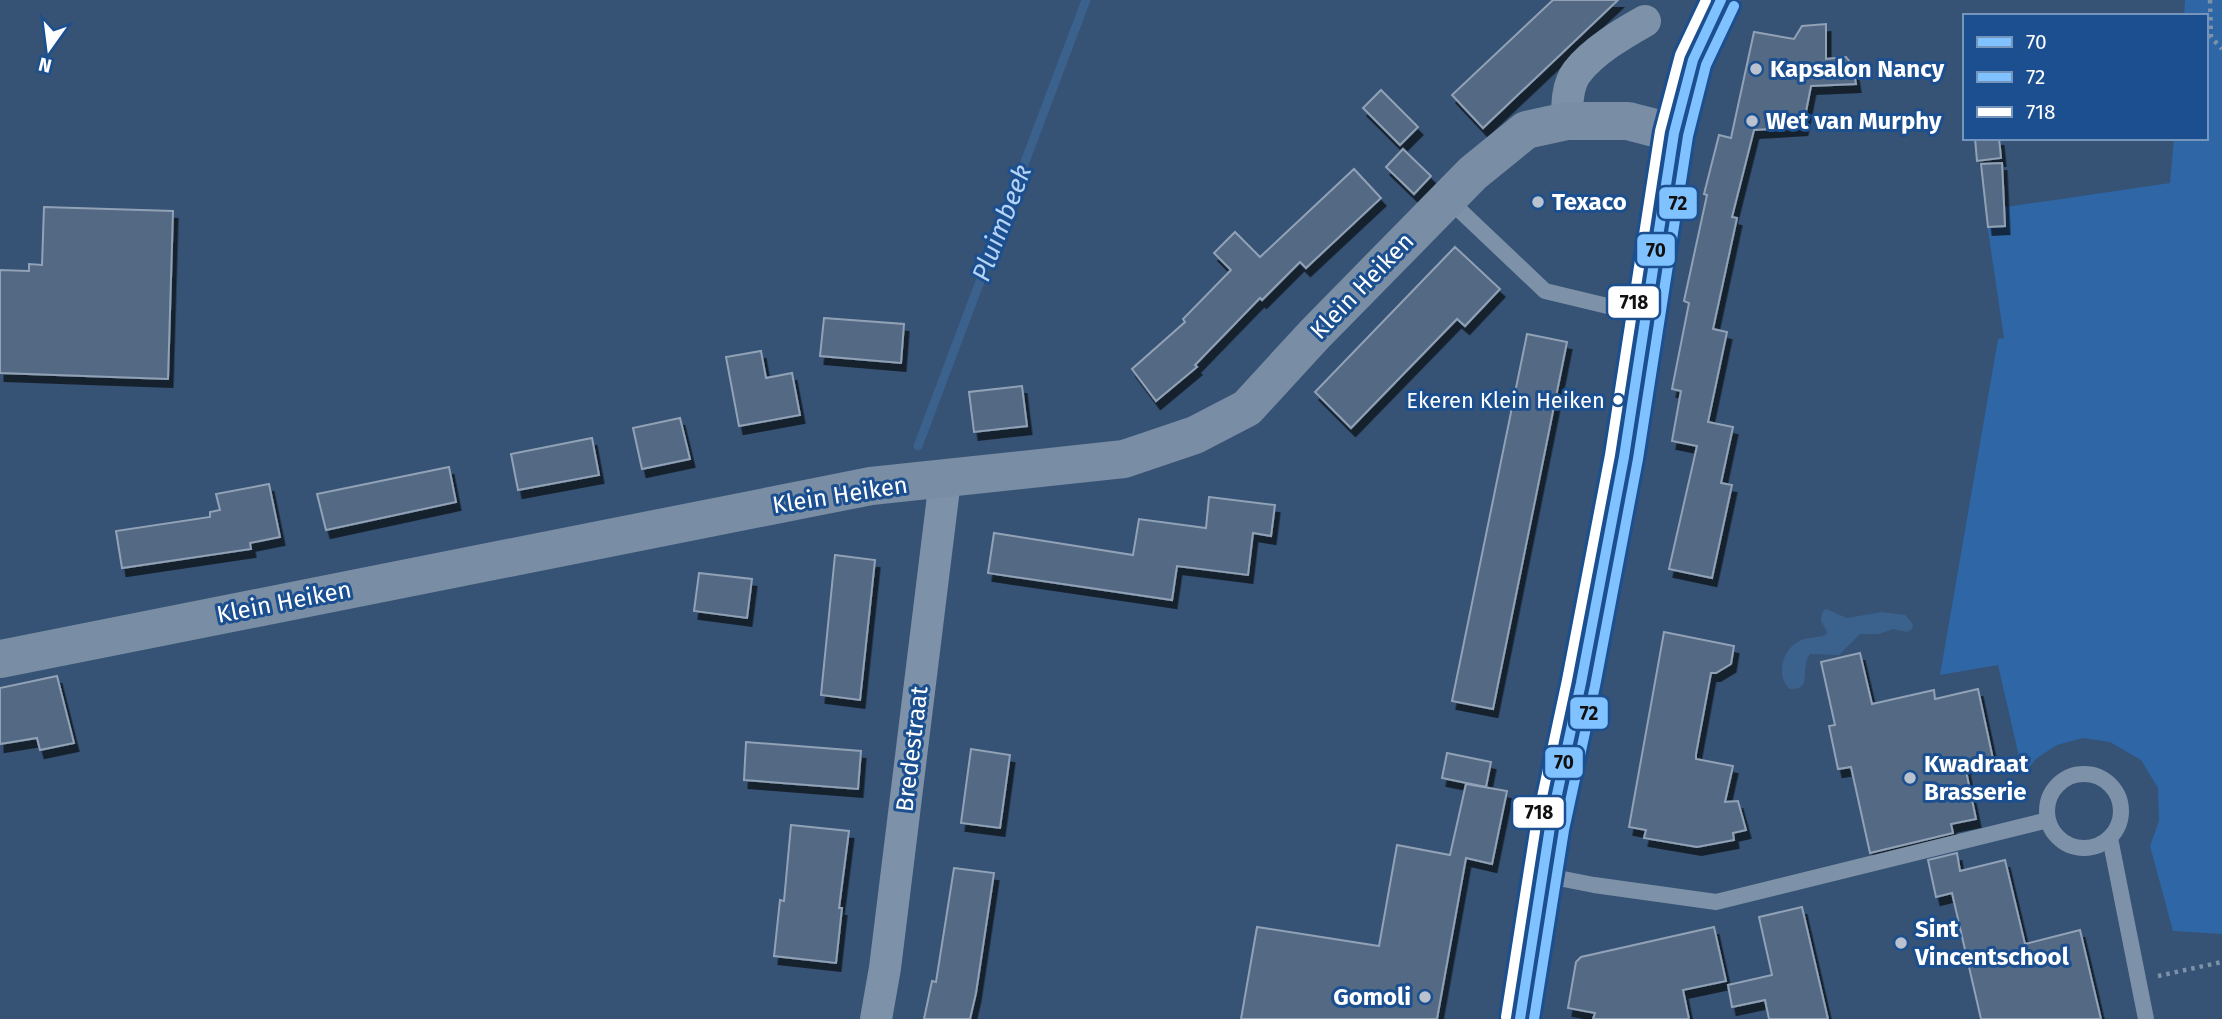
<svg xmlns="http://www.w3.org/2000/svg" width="2222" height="1019" font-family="'Fira Sans',sans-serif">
  <defs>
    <filter id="shadow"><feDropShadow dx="4.5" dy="8" stdDeviation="0" flood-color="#0009"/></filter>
  </defs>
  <rect width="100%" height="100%" fill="#365274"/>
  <polygon fill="#2f66a5" points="2185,0 2222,0 2222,934 2173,931 2150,846 2159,821 2158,788 2141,760 2110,742 2083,738 2057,745 2037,758 2023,774 1998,665 1940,675 1998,339 2004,338 1985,210 2170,183 2174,138 2206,138 2206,16 2184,16"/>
  <path fill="#3b618d" d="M1826,609L1847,618L1882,612L1905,615L1913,624L1912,629L1907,632L1893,629L1879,634H1860L1839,655L1810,654C1799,669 1814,690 1790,689C1775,676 1782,650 1799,641C1808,636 1818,639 1827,634V632L1821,621L1822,612Z"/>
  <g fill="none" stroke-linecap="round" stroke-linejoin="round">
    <polyline stroke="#3b618d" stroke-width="9" points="918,446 1086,0"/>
  </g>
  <g fill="#526984" stroke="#92a2b6" stroke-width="2" filter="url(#shadow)">
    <polygon points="1553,0 1618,0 1483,128 1452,95"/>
    <polygon points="1826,24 1826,59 1846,57 1853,66 1856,84 1811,86 1803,127 1754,130 1732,217 1737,218 1713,329 1727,332 1708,422 1733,427 1721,483 1732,485 1712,578 1669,569 1697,446 1672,441 1681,391 1672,389 1689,303 1684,301 1707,195 1704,194 1719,135 1731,138 1754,32 1794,39 1802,26"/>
    <polygon points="1381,90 1418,127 1400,145 1363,108"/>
    <polygon points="1975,138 1999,138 2001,158 1977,161"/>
    <polygon points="1403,149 1431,176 1414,194 1386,167"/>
    <polygon points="2002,163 2005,226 1988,227 1981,164"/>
    <polygon points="1354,169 1381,198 1306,268 1300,262 1262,300 1260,298 1195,365 1197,367 1156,401 1132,369 1185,322 1183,319 1231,270 1214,253 1235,232 1260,257"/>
    <polygon points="44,207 173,211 168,379 0,373 0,270 29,271 29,264 42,265"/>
    <polygon points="1455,247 1500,289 1465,326 1457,319 1351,428 1315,392"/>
    <polygon points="824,318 904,324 901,363 820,356"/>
    <polygon points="1527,334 1567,342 1493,709 1452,701"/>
    <polygon points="761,351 766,378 792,373 800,415 739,426 726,357"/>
    <polygon points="1022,386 1027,426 974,432 969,392"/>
    <polygon points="680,418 690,459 642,469 633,428"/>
    <polygon points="592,438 599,475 518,490 511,454"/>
    <polygon points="449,467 456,502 326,530 317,494"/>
    <polygon points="269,484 280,537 250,543 251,549 122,568 116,531 210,517 210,512 220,510 216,494"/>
    <polygon points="1209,497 1275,505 1271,536 1253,533 1248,575 1177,566 1172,600 988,573 994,533 1133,555 1139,519 1206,528"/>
    <polygon points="835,555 875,560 860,700 821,695"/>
    <polygon points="699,573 752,579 747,618 694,611"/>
    <polygon points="1664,632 1734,646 1731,664 1716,673 1711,673 1696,754 1696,759 1733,766 1725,802 1738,801 1746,830 1733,833 1734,840 1697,847 1644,838 1646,830 1629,827"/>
    <polygon points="1860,653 1872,704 1934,690 1935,699 1978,689 1993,759 1965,766 1976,819 1951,824 1953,833 1870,853 1851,767 1838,769 1829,726 1835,725 1821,662"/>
    <polygon points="57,676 74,743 40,750 37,738 0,744 0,688"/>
    <polygon points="746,742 861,751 858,789 744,780"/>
    <polygon points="971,749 1010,755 1000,828 961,823"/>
    <polygon points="1447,753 1491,762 1486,787 1442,778"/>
    <polygon points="1466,784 1507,791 1492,864 1466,858 1437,1019 1241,1019 1257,927 1379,946 1397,845 1450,855"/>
    <polygon points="791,825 849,831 839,908 842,908 836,963 774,956 780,900 784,901"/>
    <polygon points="1957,853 1960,871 2005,860 2025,944 2080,930 2101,1019 1981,1019 1952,893 1936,897 1928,860"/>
    <polygon points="954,868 994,873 976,993 970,1019 924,1019 932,981 936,982"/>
    <polygon points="1802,907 1828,1019 1769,1019 1765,1000 1732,1007 1728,985 1772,975 1759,917"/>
    <polygon points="1714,927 1726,981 1683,990 1689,1019 1593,1019 1595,1013 1568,1008 1576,962 1581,957"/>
  </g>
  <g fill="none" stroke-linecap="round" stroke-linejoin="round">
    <g stroke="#7d92a8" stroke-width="4.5" stroke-dasharray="3.5 5" stroke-linecap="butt">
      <polyline points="2210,0 2211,37 2222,49"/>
      <polyline points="2158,976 2222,962"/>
    </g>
    <g stroke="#7d92a8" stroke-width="16">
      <polyline points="1448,199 1545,291 1645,315"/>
      <circle cx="2084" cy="811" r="37"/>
      <polyline points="2110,838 2146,1019"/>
      <polyline points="1543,875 1594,885 1716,902 2048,820"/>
    </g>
    <g stroke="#7d92a8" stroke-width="32">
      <path d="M1567,121C1567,105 1567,85 1577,72C1593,51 1622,34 1645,21"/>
      <polyline points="876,1019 885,968 945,480"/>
    </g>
    <g stroke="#798da4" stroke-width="38">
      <polyline points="0,659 871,486 1124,459 1195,435 1247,408 1314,335 1473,173 1526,130 1567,121 1628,121 1674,133"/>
      <polyline points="1520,1019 1550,827 1581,683 1605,548 1624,457 1660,215 1674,133 1693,60 1721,0"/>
    </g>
    <g stroke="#1b4f8f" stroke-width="16">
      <polyline id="bus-1" points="1520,1019 1550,827 1581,683 1624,457 1674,133 1693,60 1721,0"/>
    </g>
    <g stroke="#1b4f8f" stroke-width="16">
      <polyline id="bus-2" points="1534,1019 1564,830 1595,686 1638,459 1688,136 1706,65 1734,6"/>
    </g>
    <g stroke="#1b4f8f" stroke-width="16">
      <polyline id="bus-3" points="1506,1017 1536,825 1567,680 1610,455 1660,131 1680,55 1706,0"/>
    </g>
    <use href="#bus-1" stroke="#80c2ff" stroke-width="10"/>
    <use href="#bus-2" stroke="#80c2ff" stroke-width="10"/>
    <use href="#bus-3" stroke="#fff" stroke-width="10"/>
  </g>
  <g fill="#b9c2ce" stroke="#1b4f8f" stroke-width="2.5">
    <circle cx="1756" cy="69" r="7"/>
    <circle cx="1752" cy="121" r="7"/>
    <circle cx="1538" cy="202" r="7"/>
    <circle cx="1910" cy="778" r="7"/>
    <circle cx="1901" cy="943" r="7"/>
    <circle cx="1425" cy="997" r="7"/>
  </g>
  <circle fill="#fff" stroke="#1b4f8f" stroke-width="2.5" cx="1618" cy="400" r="6"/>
  <g text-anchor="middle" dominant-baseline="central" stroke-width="6" stroke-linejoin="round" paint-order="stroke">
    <g font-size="22" fill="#fff" stroke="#1b4f8f" text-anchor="end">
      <text x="1605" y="400">Ekeren Klein Heiken</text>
    </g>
    <g font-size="24" font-weight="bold" fill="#fff" stroke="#1b4f8f" text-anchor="start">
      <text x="1770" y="69">Kapsalon Nancy</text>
      <text x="1766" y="121">Wet van Murphy</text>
      <text x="1552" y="202">Texaco</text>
      <text x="1924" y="764">Kwadraat<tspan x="1924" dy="28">Brasserie</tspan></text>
      <text x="1915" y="929">Sint<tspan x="1915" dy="28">Vincentschool</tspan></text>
      <text x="1411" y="997" text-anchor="end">Gomoli</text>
    </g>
    <g font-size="24" fill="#fff" stroke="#1b4f8f">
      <text transform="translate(1362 286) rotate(-46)">Klein Heiken</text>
      <text transform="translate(840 495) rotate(-9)">Klein Heiken</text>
      <text transform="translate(284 602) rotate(-11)">Klein Heiken</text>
      <text transform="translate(912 749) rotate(-83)">Bredestraat</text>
    </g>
    <g font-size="26" font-style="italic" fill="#b5d3f5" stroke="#1b4f8f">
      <text transform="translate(1002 223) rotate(-69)">Pluimbeek</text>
    </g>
  </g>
  <g stroke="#1b4f8f" stroke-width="2.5">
    <rect x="1658" y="186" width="40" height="34" rx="7" fill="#80c2ff"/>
    <rect x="1636" y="233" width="40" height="34" rx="7" fill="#80c2ff"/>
    <rect x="1607" y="285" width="53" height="34" rx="7" fill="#fff"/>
    <rect x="1569" y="696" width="40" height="34" rx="7" fill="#80c2ff"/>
    <rect x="1544" y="746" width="40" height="33" rx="7" fill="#80c2ff"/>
    <rect x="1512" y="796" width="53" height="33" rx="7" fill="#fff"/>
  </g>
  <g font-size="19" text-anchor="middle" font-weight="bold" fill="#111">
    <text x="1678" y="210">72</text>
    <text x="1656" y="257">70</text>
    <text x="1634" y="309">718</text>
    <text x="1589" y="720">72</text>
    <text x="1564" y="769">70</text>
    <text x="1539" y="819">718</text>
  </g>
  <rect x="1963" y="14" width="245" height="126" fill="#1b4f8f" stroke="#7695bc" stroke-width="2"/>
  <rect x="1977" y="37" width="35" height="10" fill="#80c2ff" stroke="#7695bc" stroke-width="2"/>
  <text x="2026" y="49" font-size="21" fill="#ffffff">70</text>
  <rect x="1977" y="72" width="35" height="10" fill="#80c2ff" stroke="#7695bc" stroke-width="2"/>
  <text x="2026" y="84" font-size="21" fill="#ffffff">72</text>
  <rect x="1977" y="107" width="35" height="10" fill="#ffffff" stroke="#7695bc" stroke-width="2"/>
  <text x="2026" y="119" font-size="21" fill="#ffffff">718</text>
  <g transform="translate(49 49) rotate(194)" stroke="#1b4f8f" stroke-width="5" paint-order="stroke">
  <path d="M0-5L12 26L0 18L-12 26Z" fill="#ffffff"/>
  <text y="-10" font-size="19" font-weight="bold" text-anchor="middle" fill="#ffffff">N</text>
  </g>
</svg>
